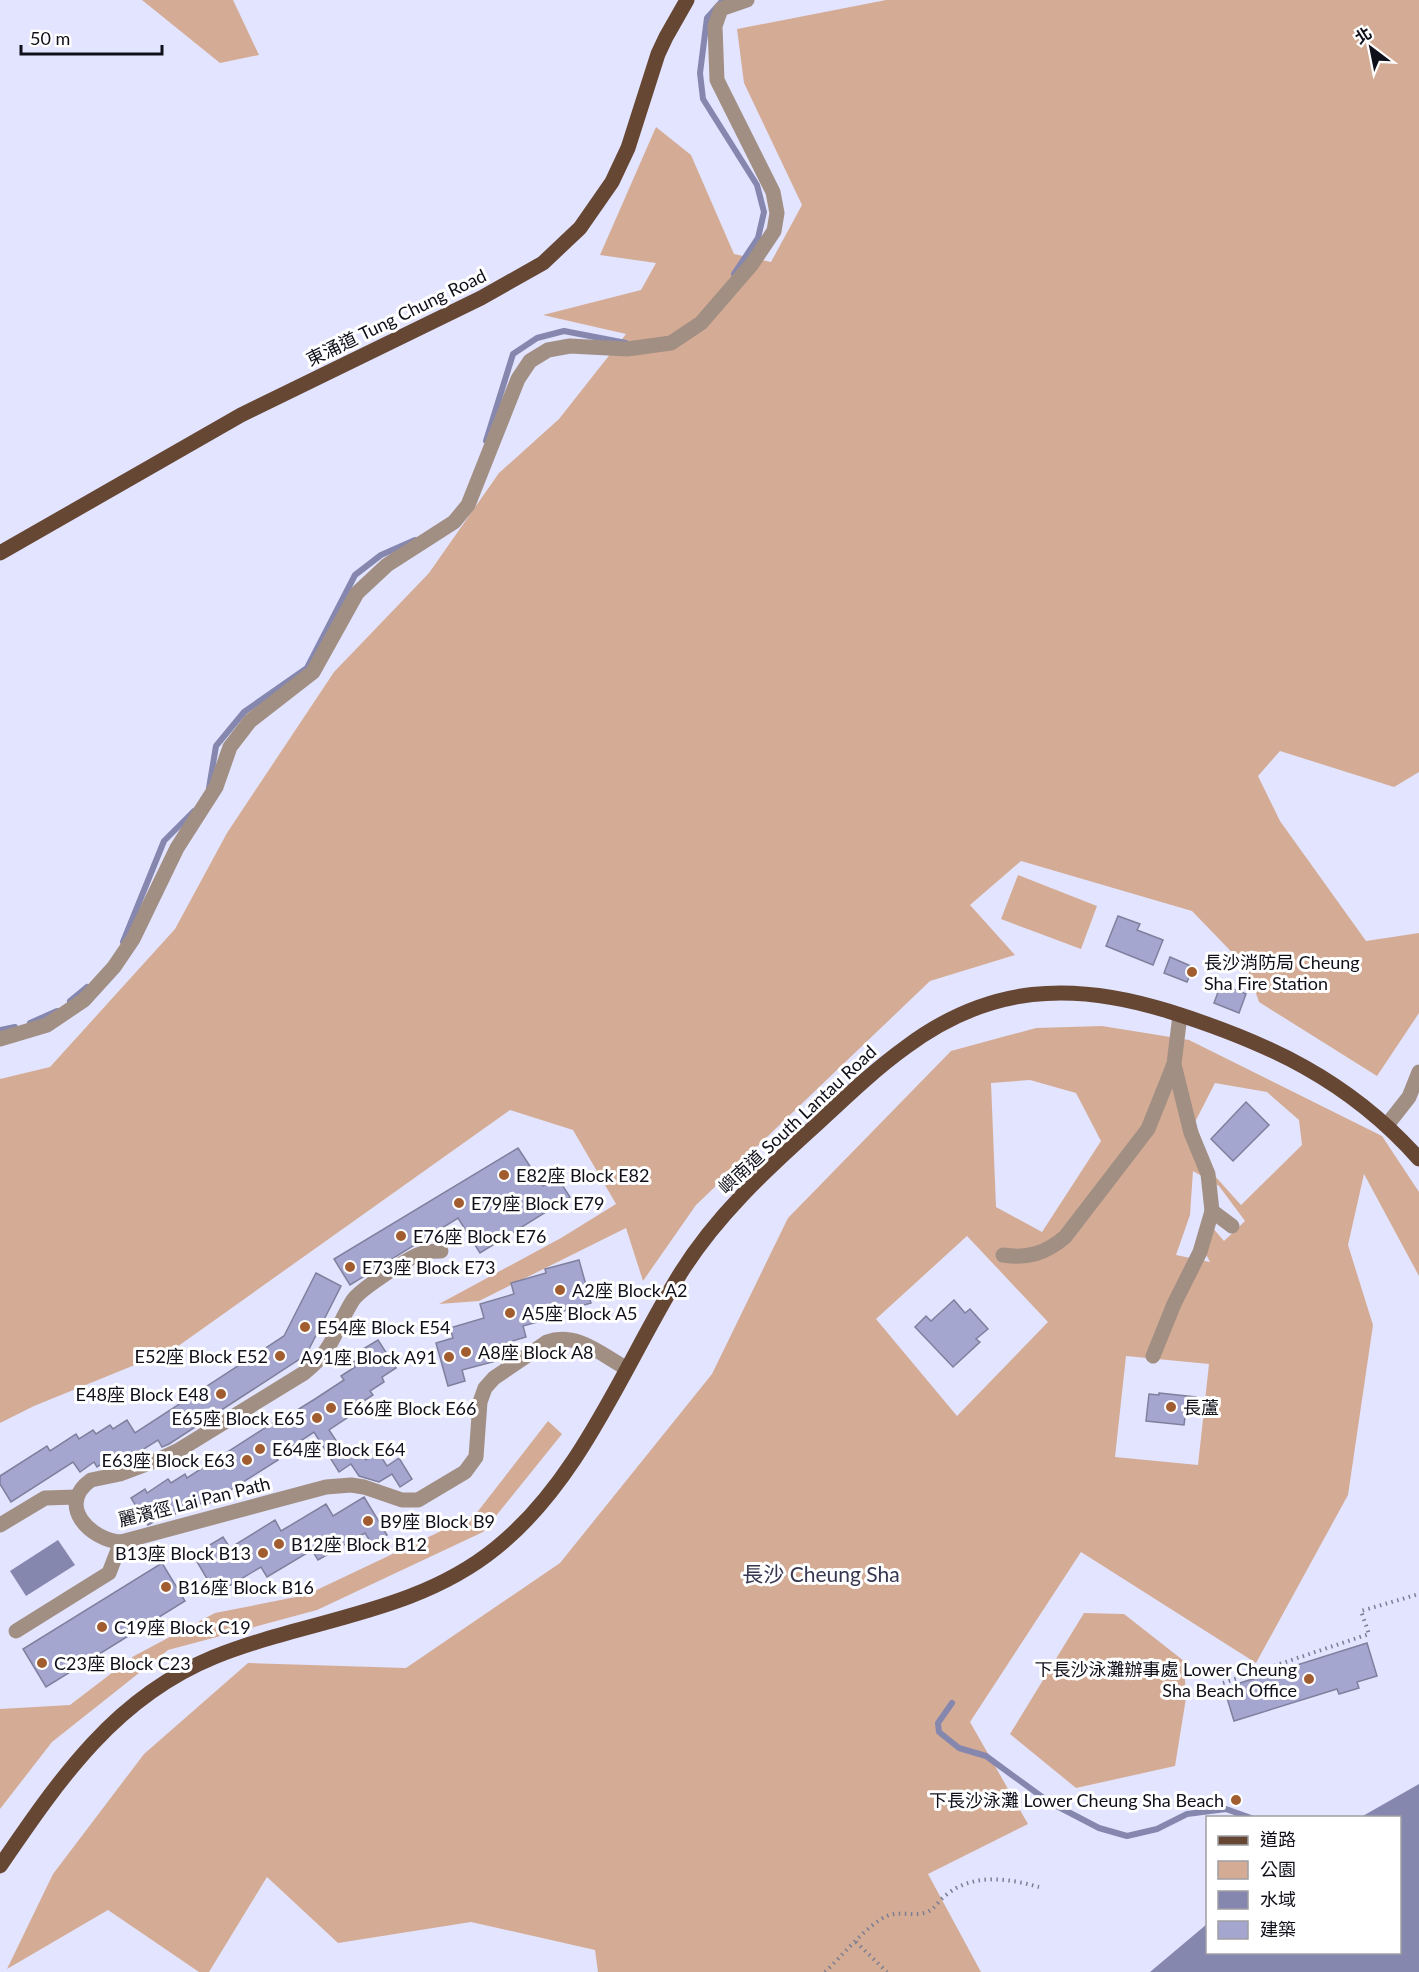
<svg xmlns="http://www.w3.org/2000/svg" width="1419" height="1972" font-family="Lato,'Noto Sans TC',sans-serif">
  <rect width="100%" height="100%" fill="#e3e4ff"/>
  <g fill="#d4ac95" fill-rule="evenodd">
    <polygon points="142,0 233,0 259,55 220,63"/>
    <polygon points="886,0 1419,0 1419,772 1394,787 1280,751 1258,776 1280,821 1366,941 1419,933 1419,1013 1377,1076 1259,1002 1247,968 1192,911 1021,861 970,905 1015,955 930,981 696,1205 643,1281 626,1228 479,1301 439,1304 561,1238 616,1204 573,1130 510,1110 174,1349 34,1406 0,1423 0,1079 50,1067 175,929 227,833 334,672 429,573 499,473 559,419 626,334 543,315 641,290 656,263 600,255 656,127 691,155 734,254 771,262 802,205 744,83 737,29"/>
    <polygon points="1018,875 1097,906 1081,949 1001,919"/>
    <path d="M1102,1026L1189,1040L1382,1136L1419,1192V1276L1364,1174L1348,1245L1373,1325L1348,1495L1256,1663L1081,1552L970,1722L1028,1824L928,1874L981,1972H598L595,1950L471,1922L338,1943L267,1877L209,1972H199L108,1910L7,1969L53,1874L144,1754L248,1663L406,1668L560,1563L712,1374L788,1218L951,1051L1036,1028ZM1030,1080L1076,1093L1101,1141L1042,1232L996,1207L991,1083ZM1215,1083L1267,1092L1299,1120L1302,1145L1241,1205L1214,1175L1195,1122ZM1193,1171L1219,1186L1245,1221L1224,1241L1212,1227L1198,1239L1210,1262L1176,1255L1190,1215ZM967,1236L1048,1322L957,1416L876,1319ZM1126,1356L1209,1364L1198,1465L1115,1457Z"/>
    <polygon points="548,1421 562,1434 483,1532 317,1610 168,1650 52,1742 0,1809 0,1709 70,1705 134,1656 215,1613 306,1595 475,1515"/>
    <polygon points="1084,1613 1124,1614 1184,1661 1186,1698 1175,1766 1076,1788 1010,1734"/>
  </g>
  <g fill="#8687af">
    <polygon points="58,1540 75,1565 26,1596 10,1571"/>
    <polygon points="1419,1784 1419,1972 1150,1972 1207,1924 1208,1952 1400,1952 1400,1818 1361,1817"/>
  </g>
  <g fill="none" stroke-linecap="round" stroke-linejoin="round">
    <g stroke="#8687af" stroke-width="6">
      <polyline points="723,0 707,18 700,73 703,99 757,185 764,212 758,238 734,274"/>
      <polyline points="486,441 513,354 537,338 564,331 626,343"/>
      <polyline points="209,788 216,746 244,712 307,668 355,575 381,555 415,540"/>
      <polyline points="123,942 164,841 194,811"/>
      <polyline points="70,1001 87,987"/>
      <polyline points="30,1023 57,1011"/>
      <polyline points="0,1030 15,1027"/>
      <polyline points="952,1703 938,1723 939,1732 959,1748 986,1756 1049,1802 1099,1828 1127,1836 1157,1829 1187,1814 1226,1809 1251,1818"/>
    </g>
  </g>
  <g fill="#a5a6d0" stroke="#7f809d" stroke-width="1.5">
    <polygon points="1118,916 1140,924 1137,930 1163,940 1153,965 1106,946"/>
    <polygon points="1170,957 1193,967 1187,982 1164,973"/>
    <polygon points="1221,984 1246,994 1239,1013 1214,1003"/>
    <polygon points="1246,1102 1269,1125 1233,1161 1211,1139"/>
    <polygon points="518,1148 543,1186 557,1177 570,1197 480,1253 458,1218 350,1285 334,1259"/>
    <polygon points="579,1260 591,1303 557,1313 558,1316 523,1326 526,1337 492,1347 496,1361 462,1370 465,1381 448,1386 436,1343 453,1338 450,1328 484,1318 480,1304 514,1294 511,1283 546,1273 545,1269"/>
    <polygon points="316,1273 341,1286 306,1355 169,1444 162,1447 158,1440 131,1457 128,1453 114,1462 111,1458 97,1467 94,1462 80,1472 73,1462 11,1502 0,1484 0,1476 47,1446 50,1451 76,1434 79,1439 93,1430 96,1434 110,1425 113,1429 127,1420 135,1433 284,1336"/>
    <polygon points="954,1300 965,1313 970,1309 988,1329 976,1339 980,1342 953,1367 915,1327 926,1316 931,1321"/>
    <polygon points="378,1340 396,1368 382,1377 384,1382 370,1391 373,1395 359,1404 362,1408 329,1430 347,1457 359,1449 366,1460 378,1452 387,1466 399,1458 412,1479 400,1487 392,1474 379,1482 359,1476 351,1464 339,1472 314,1432 276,1457 278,1460 205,1506 203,1502 189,1511 186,1507 172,1516 170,1513 148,1525 131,1498 145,1489 147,1493 168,1479 171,1483 185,1474 187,1478 285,1415 286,1417 315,1399 344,1380 341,1376 355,1367 352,1363 366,1354 363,1349"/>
    <polygon points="1159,1393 1196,1397 1194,1411 1186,1410 1184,1425 1146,1421 1149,1394 1159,1395"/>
    <polygon points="364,1497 387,1535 372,1544 365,1533 318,1560 312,1550 267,1577 261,1567 216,1594 193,1555 223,1537 230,1548 275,1520 281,1531 326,1504 333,1516"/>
    <polygon points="162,1563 185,1601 46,1687 23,1649"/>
    <polygon points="1367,1643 1377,1676 1357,1682 1359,1688 1339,1694 1337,1689 1234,1721 1224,1688"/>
  </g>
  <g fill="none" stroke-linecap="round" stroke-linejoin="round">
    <g stroke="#7d7e91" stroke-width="4" stroke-dasharray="1.5 4.5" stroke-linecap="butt">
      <polyline points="1223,1683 1369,1634 1361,1611 1419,1594"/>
      <polyline points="856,1942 887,1972"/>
      <path d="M825,1972C841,1957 868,1924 887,1916C898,1911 913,1916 924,1913C935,1910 938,1901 946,1895C973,1873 1007,1878 1039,1887"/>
    </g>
    <g stroke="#a18f84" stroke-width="15">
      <polyline points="0,1039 47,1025 84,1000 114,967 133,939 177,848 216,787 230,747 250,721 313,672 357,593 387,565 454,522 468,505 518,379 530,361 548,350 570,346 627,349 671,343 701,323 752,264 774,231 777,213 773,192 717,80 715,26 721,9 747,0"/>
      <polyline points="1174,1064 1191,1133 1208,1174 1212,1211 1232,1226"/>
      <polyline points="1387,1125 1409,1097 1419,1072"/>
      <path d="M441,1251C436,1251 428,1251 423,1253C410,1256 360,1290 353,1300C334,1330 335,1349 304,1373L179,1450L160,1459L120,1474L91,1480C56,1505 90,1540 121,1542L326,1487L351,1485L364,1487L402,1500H418L465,1472L476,1457L480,1402L485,1388L494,1378L547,1342C576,1331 602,1355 626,1368"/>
      <path d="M1003,1255C1028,1259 1046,1253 1065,1237L1148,1129L1174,1064L1180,1015"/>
      <polyline points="1153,1356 1174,1304 1200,1252 1212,1211"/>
      <polyline points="0,1525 45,1498 77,1497"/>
      <polyline points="16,1631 109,1573 121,1542"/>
    </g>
    <g stroke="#664734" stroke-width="15">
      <polyline points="0,553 241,415 481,298 543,263 580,228 612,182 628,148 658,54 666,37 687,0"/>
      <path d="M0,1866C59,1780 114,1698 214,1657C308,1619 415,1614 496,1548C581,1480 624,1365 680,1274C716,1216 765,1171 816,1125C845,1098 874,1070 906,1047C989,985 1072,981 1168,1011C1267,1042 1349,1080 1419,1159"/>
    </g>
  </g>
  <g fill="#a15d2f" stroke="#fff" stroke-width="2">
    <circle cx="1192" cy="972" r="6"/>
    <circle cx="504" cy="1175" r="6"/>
    <circle cx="459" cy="1203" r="6"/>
    <circle cx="401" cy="1236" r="6"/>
    <circle cx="350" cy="1267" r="6"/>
    <circle cx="560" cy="1290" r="6"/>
    <circle cx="510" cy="1313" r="6"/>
    <circle cx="305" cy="1327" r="6"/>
    <circle cx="466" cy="1352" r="6"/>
    <circle cx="280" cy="1356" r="6"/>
    <circle cx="449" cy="1357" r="6"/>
    <circle cx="221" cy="1394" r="6"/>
    <circle cx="1171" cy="1407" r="6"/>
    <circle cx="331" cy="1408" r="6"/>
    <circle cx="317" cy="1418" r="6"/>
    <circle cx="260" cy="1449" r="6"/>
    <circle cx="247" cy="1460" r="6"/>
    <circle cx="368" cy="1521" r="6"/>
    <circle cx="279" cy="1544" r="6"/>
    <circle cx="263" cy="1553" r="6"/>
    <circle cx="166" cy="1587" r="6"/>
    <circle cx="102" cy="1627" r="6"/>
    <circle cx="42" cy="1663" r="6"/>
    <circle cx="1309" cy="1679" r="6"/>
    <circle cx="1236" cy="1800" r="6"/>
  </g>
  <g text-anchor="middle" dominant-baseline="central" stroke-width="6" stroke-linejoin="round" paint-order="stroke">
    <g font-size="18" fill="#10101b" stroke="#fff">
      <text transform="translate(396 317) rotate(-26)">東涌道 Tung Chung Road</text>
      <text transform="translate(797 1119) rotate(-43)">嶼南道 South Lantau Road</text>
      <text transform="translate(194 1501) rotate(-14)">麗濱徑 Lai Pan Path</text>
    </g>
    <g font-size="18" fill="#10101b" stroke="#fff" text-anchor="start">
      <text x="1204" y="962">長沙消防局 Cheung<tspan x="1204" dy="21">Sha Fire Station</tspan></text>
      <text x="516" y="1175">E82座 Block E82</text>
      <text x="471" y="1203">E79座 Block E79</text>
      <text x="413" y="1236">E76座 Block E76</text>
      <text x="362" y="1267">E73座 Block E73</text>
      <text x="572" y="1290">A2座 Block A2</text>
      <text x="522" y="1313">A5座 Block A5</text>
      <text x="317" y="1327">E54座 Block E54</text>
      <text x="478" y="1352">A8座 Block A8</text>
      <text x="268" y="1356" text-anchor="end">E52座 Block E52</text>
      <text x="437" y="1357" text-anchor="end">A91座 Block A91</text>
      <text x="209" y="1394" text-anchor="end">E48座 Block E48</text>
      <text x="1183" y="1407">長蘆</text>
      <text x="343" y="1408">E66座 Block E66</text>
      <text x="305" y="1418" text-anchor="end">E65座 Block E65</text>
      <text x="272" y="1449">E64座 Block E64</text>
      <text x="235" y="1460" text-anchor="end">E63座 Block E63</text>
      <text x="380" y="1521">B9座 Block B9</text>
      <text x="291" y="1544">B12座 Block B12</text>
      <text x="251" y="1553" text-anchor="end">B13座 Block B13</text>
      <text x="178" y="1587">B16座 Block B16</text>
      <text x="114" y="1627">C19座 Block C19</text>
      <text x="54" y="1663">C23座 Block C23</text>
      <text x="1297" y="1669" text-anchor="end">下長沙泳灘辦事處 Lower Cheung<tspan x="1297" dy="21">Sha Beach Office</tspan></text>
      <text x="1224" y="1800" text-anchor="end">下長沙泳灘 Lower Cheung Sha Beach</text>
    </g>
    <g font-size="21" fill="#363650" stroke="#fff">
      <text x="821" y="1573">長沙 Cheung Sha</text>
    </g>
  </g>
  <rect x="1206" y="1816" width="195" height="138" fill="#ffffff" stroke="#9f9fa4" stroke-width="1.5"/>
  <rect x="1218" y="1836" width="30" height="9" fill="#664734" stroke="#9f9fa4" stroke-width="1.5"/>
  <text x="1260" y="1846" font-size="18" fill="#10101b">道路</text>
  <rect x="1218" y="1861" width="30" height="18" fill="#d4ac95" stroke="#9f9fa4" stroke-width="1.5"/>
  <text x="1260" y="1876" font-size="18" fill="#10101b">公園</text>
  <rect x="1218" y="1891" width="30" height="18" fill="#8687af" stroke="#9f9fa4" stroke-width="1.5"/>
  <text x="1260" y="1906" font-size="18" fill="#10101b">水域</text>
  <rect x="1218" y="1921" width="30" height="18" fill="#a5a6d0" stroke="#9f9fa4" stroke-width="1.5"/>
  <text x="1260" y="1936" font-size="18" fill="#10101b">建築</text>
  <g transform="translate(1371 48) rotate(328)" stroke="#ffffff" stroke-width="4.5" paint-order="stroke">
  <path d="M0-4.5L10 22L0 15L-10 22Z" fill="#10101b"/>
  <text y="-9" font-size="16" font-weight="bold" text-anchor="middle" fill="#10101b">北</text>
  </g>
  <path d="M21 45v9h141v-9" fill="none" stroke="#10101b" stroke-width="3"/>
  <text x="30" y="45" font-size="18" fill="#10101b" stroke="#ffffff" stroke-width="4.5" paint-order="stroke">50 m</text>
</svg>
